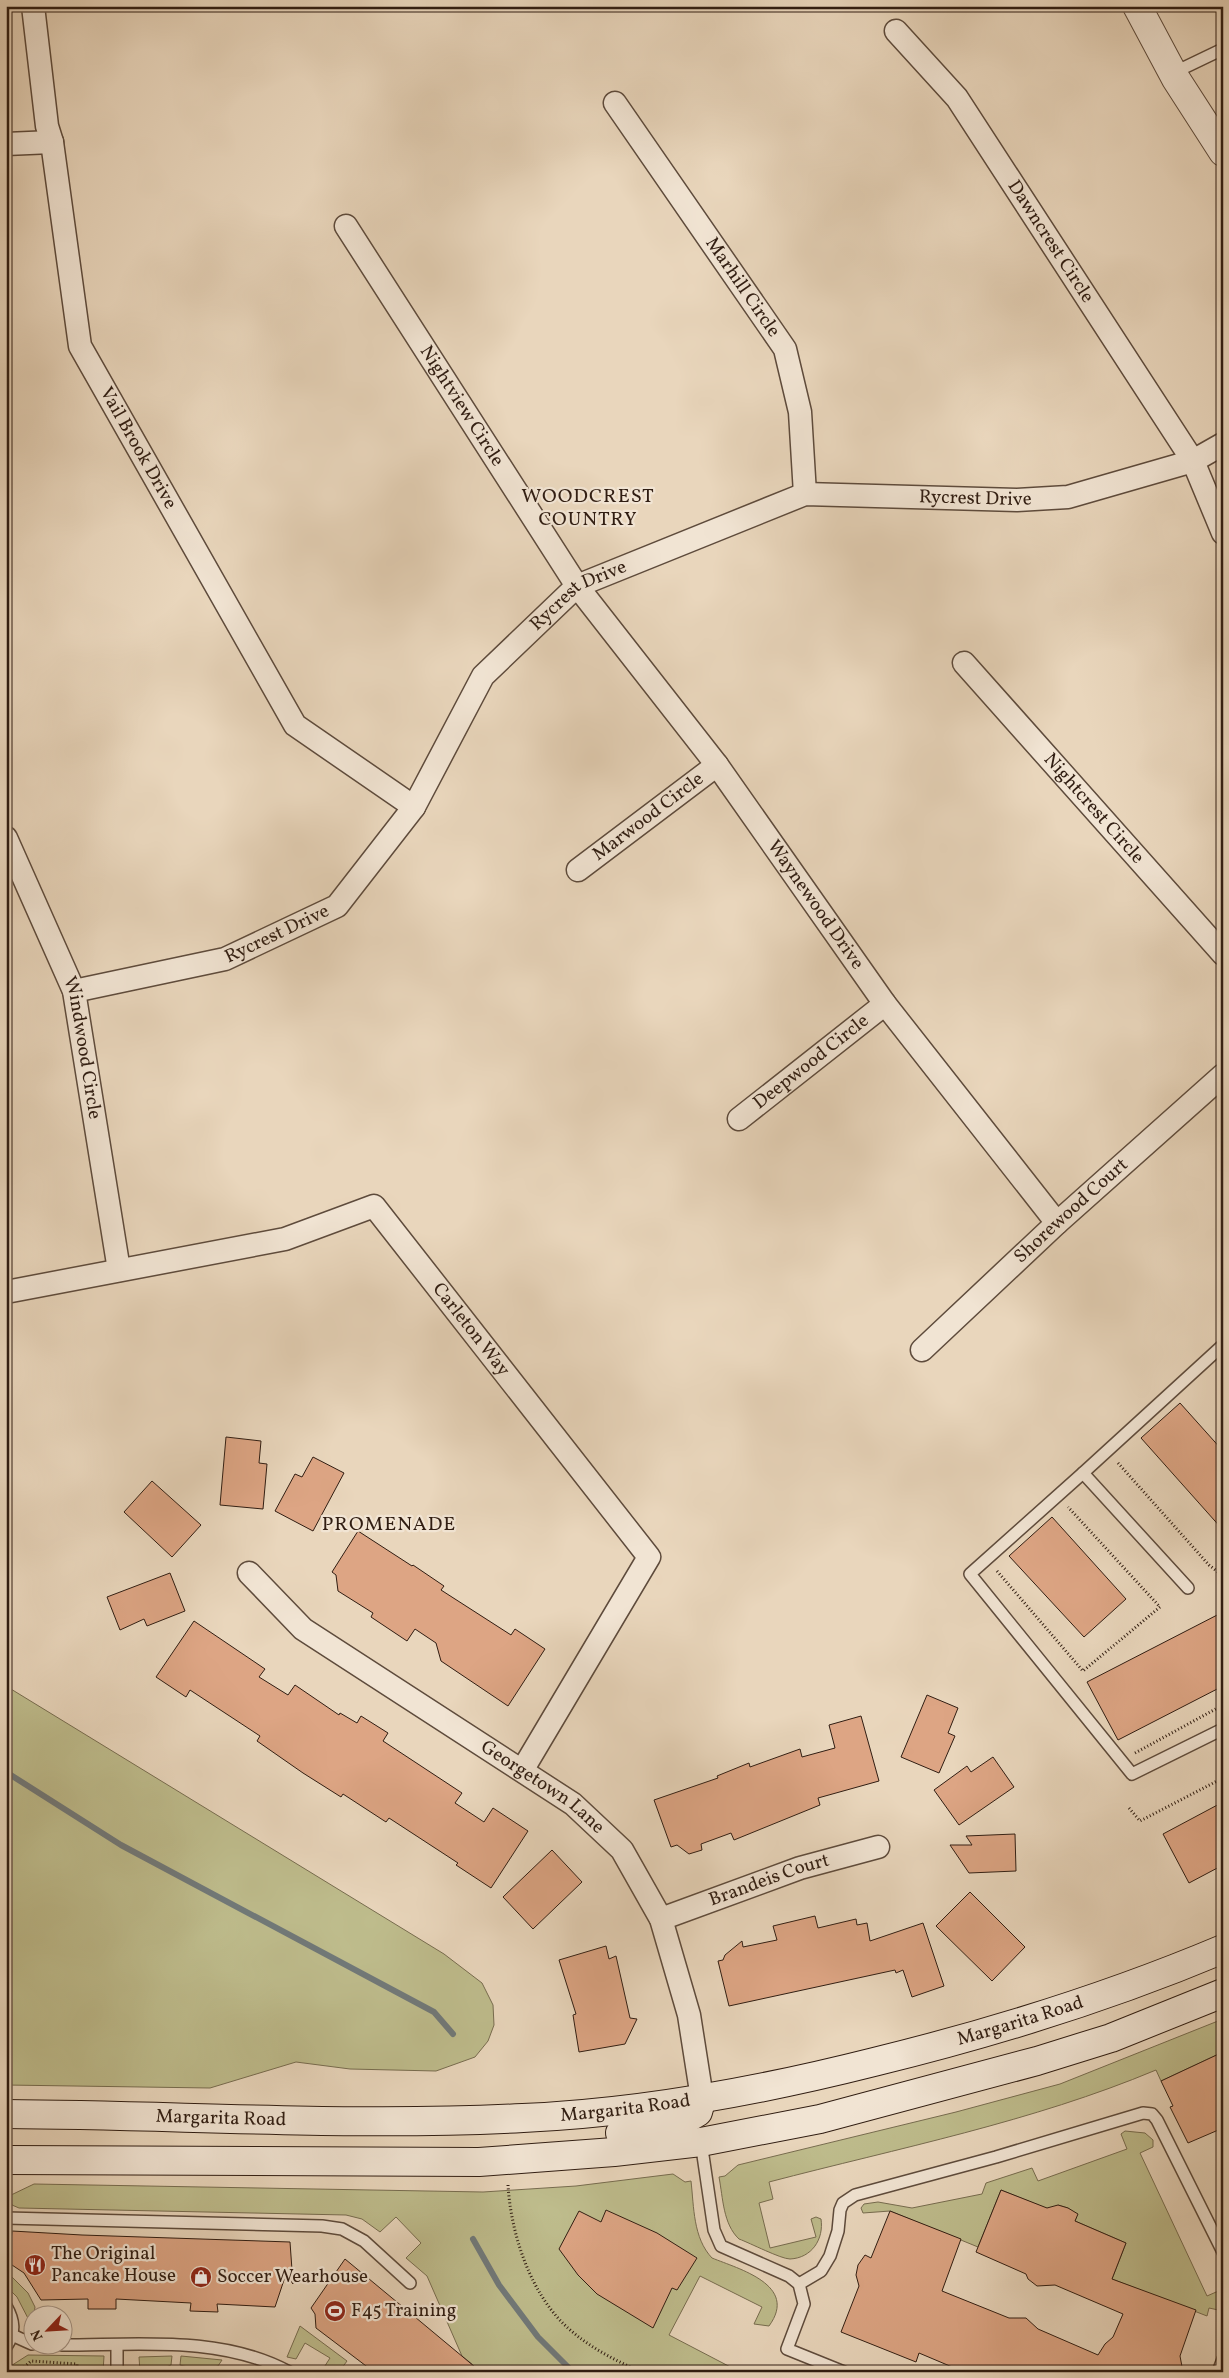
<svg xmlns="http://www.w3.org/2000/svg" width="1229" height="2378" font-family="Vollkorn,serif">
  <rect width="100%" height="100%" fill="#e9d6bc"/>
  <filter id="stains"><feTurbulence type="fractalNoise" baseFrequency=".004" numOctaves="4"/><feColorMatrix values="0 0 0 0 .2 0 0 0 0 .09 0 0 0 0 .02 0 0 0 .5 -.17"/></filter>
  <radialGradient id="worn" r=".72"><stop offset=".6" stop-color="#630" stop-opacity="0"/><stop offset="1" stop-color="#630" stop-opacity=".3"/></radialGradient>
  <g fill="#bebc8c" stroke="#776c4f">
    <polygon points="6,1686 444,1954 482,1983 493,2005 494,2025 488,2041 475,2057 436,2071 350,2069 296,2062 210,2088 6,2085"/>
    <path d="M1223,2019V2052L1161,2081L1156,2070C1032,2122 899,2148 769,2182L773,2199L759,2203L770,2248L816,2237L811,2219L816,2217L821,2219C824,2239 812,2258 790,2259C781,2259 750,2243 739,2239C723,2224 723,2198 719,2177L725,2176L738,2165L956,2112L1060,2084Z"/>
    <polygon points="1125,2131 1145,2133 1153,2140 1153,2147 1140,2153 1207,2296 1223,2289 1223,2311 1209,2308 1207,2316 1112,2279 1126,2243 1075,2221 1077,2215 1068,2208 1058,2205 1053,2211 1001,2190 978,2247 890,2211 863,2213 861,2208 864,2204 878,2202 912,2208 982,2194 986,2183 1032,2168 1038,2181 1127,2149 1121,2134"/>
    <path d="M673,2174L685,2182L691,2181C694,2207 693,2238 712,2258C739,2269 799,2285 769,2326L754,2324L762,2307L700,2276L669,2335L740,2372H474L472,2364L462,2356L427,2276L406,2258L421,2243L396,2217L380,2232L362,2219L346,2215L19,2208L12,2205L9,2196L34,2184L483,2192L576,2186Z"/>
    <polygon points="11,2276 28,2293 35,2307 32,2326 17,2297 6,2286 6,2278"/>
    <polygon points="300,2326 347,2361 339,2372 321,2372 330,2358 305,2343 296,2359 287,2357"/>
    <polygon points="28,2355 104,2356 103,2372 84,2372 84,2368 34,2366 27,2372 6,2372 6,2369"/>
    <polygon points="172,2356 171,2365 153,2372 140,2372 139,2357"/>
    <polygon points="181,2356 222,2360 218,2366 199,2370 180,2365"/>
  </g>
  <g fill="none" stroke-linecap="round" stroke-linejoin="round">
    <g stroke="#717979" stroke-width="6">
      <polyline points="6,1772 121,1845 434,2012 453,2034"/>
      <polyline points="473,2239 499,2285 538,2337 573,2372"/>
    </g>
  </g>
  <g fill="#dda584" stroke="#301d12">
    <polygon points="1180,1403 1223,1451 1223,1530 1141,1438"/>
    <polygon points="226,1437 261,1441 259,1463 267,1464 263,1509 220,1505"/>
    <polygon points="313,1457 344,1473 313,1531 275,1511 295,1474 302,1477"/>
    <polygon points="152,1481 201,1525 172,1557 124,1512"/>
    <polygon points="1052,1517 1126,1599 1084,1637 1009,1556"/>
    <polygon points="358,1531 412,1566 413,1565 444,1586 441,1590 511,1635 515,1629 545,1649 508,1706 441,1661 436,1643 415,1629 407,1641 371,1617 373,1613 338,1591 336,1575 332,1572"/>
    <polygon points="170,1573 185,1611 147,1626 144,1619 120,1630 107,1597"/>
    <polygon points="1223,1612 1223,1686 1118,1740 1087,1682"/>
    <polygon points="194,1621 265,1669 259,1677 288,1695 295,1685 339,1715 340,1713 357,1723 361,1716 388,1733 383,1741 462,1793 455,1803 484,1822 493,1808 528,1831 491,1888 456,1865 458,1863 389,1818 386,1822 343,1794 341,1797 303,1773 257,1741 260,1736 190,1690 186,1697 156,1677"/>
    <polygon points="927,1695 958,1708 948,1733 955,1736 939,1773 901,1757"/>
    <polygon points="861,1716 879,1781 818,1798 820,1805 734,1840 731,1833 701,1844 702,1850 689,1854 677,1845 671,1847 654,1800 718,1778 717,1776 749,1763 750,1767 800,1749 802,1757 835,1748 829,1725"/>
    <polygon points="993,1757 1014,1787 959,1825 934,1790 967,1766 971,1772"/>
    <polygon points="1223,1802 1223,1865 1189,1883 1163,1834"/>
    <polygon points="1015,1834 1016,1871 969,1873 950,1845 972,1845 966,1836"/>
    <polygon points="552,1850 582,1882 533,1929 503,1897"/>
    <polygon points="970,1892 1025,1947 992,1981 936,1926"/>
    <polygon points="815,1916 818,1928 856,1919 857,1925 867,1923 870,1941 923,1923 944,1986 912,1997 903,1970 896,1973 895,1970 729,2006 718,1961 723,1960 725,1955 742,1941 743,1947 777,1940 773,1926"/>
    <polygon points="606,1946 609,1959 616,1956 630,2018 637,2019 625,2044 579,2052 573,2015 576,2014 559,1960"/>
    <polygon points="1223,2052 1223,2128 1188,2143 1170,2107 1173,2106 1161,2081"/>
    <polygon points="1001,2190 1047,2208 1058,2205 1068,2208 1078,2214 1075,2221 1126,2243 1112,2279 1196,2310 1180,2356 1183,2372 964,2372 919,2353 916,2362 841,2332 859,2286 856,2275 858,2265 865,2255 871,2258 890,2211 961,2239 942,2291 1009,2318 1026,2318 1038,2329 1098,2355 1105,2344 1113,2337 1123,2314 1055,2285 1037,2286 1028,2279 1026,2274 976,2252"/>
    <polygon points="606,2210 657,2233 697,2258 677,2290 672,2288 653,2328 597,2294 578,2275 559,2249 579,2211 601,2222"/>
    <polygon points="12,2231 82,2235 290,2242 293,2284 286,2274 275,2307 217,2304 218,2312 190,2311 191,2303 116,2299 116,2309 88,2309 88,2299 41,2300 24,2273 9,2263"/>
    <polygon points="345,2259 421,2322 481,2372 374,2372 316,2328 315,2314 311,2308"/>
  </g>
  <g fill="none" stroke-linecap="round" stroke-linejoin="round">
    <g stroke="#5e4b3c" stroke-width="14">
      <g id="service">
        <polyline points="1173,73 1223,49"/>
        <polyline points="1223,1345 1083,1473 970,1574 1132,1774 1223,1729"/>
        <polyline points="1083,1473 1188,1588"/>
        <polyline points="701,2142 714,2230 721,2246 789,2276 799,2284 804,2304 787,2349 844,2372"/>
        <polyline points="6,2218 322,2226 342,2229 364,2241 410,2283"/>
        <polyline points="799,2284 821,2271 830,2256 838,2231 840,2210 843,2203 855,2195 996,2157 1143,2113 1152,2114 1157,2120 1223,2252"/>
        <path d="M6,2306C14,2320 16,2332 6,2347"/>
        <polyline points="12,2335 32,2344"/>
        <path d="M62,2345C137,2345 221,2335 289,2372"/>
        <polyline points="117,2372 117,2345"/>
        <polyline points="1218,2372 1223,2359"/>
      </g>
    </g>
    <g stroke="#5e4b3c" stroke-width="25">
      <g id="minor">
        <path id="s1" d="M33,6L47,126L52,142L80,346L295,725L414,807"/>
        <path id="s2" d="M896,31L957,98L1193,461L1223,533"/>
        <path id="s3" d="M615,103L785,349L800,412L805,494"/>
        <polyline points="6,144 52,142"/>
        <path id="s4" d="M346,226L577,586L717,765L885,1004L1057,1223"/>
        <path id="s5" d="M964,663L1223,954"/>
        <path id="s6" d="M6,838L74,991L119,1270"/>
        <path id="s7" d="M578,870L717,765"/>
        <path id="s8" d="M74,991L225,959L337,906L414,807L483,676L577,586L805,494L1017,500L1068,497L1193,461L1223,444"/>
        <path id="s9" d="M739,1119L885,1004"/>
        <path id="s10" d="M6,1292L285,1239L374,1206L649,1557L523,1769"/>
        <path id="s11" d="M922,1350L1057,1223L1223,1075"/>
        <path id="s12" d="M249,1573L303,1629L573,1804L622,1850L661,1919L689,2015L702,2098"/>
        <path id="s13" d="M661,1919L800,1868L878,1847"/>
      </g>
    </g>
    <g stroke="#5e4b3c" stroke-width="30">
      <polyline id="tertiary" points="1137,6 1176,79 1223,152"/>
    </g>
    <g stroke="#301d12" stroke-width="30">
      <g id="secondary">
        <path id="s14" d="M6,2114C179,2115 351,2127 523,2118C642,2113 759,2091 874,2062C993,2033 1109,1997 1223,1949"/>
        <path d="M620,2133C647,2129 674,2128 698,2112L702,2098"/>
        <polyline points="6,2160 479,2162 614,2152 701,2142 820,2119 1037,2061 1111,2038 1223,1993"/>
      </g>
    </g>
    <g stroke="#301d12" stroke-width="3" stroke-dasharray="1 2.5" stroke-linecap="butt">
      <polyline points="1118,1463 1209,1565 1223,1576"/>
      <polyline points="997,1571 1083,1671 1160,1607 1068,1507"/>
      <polyline points="1135,1753 1223,1705"/>
      <polyline points="1129,1808 1140,1821 1223,1778"/>
      <path d="M508,2185C511,2235 531,2295 568,2328C590,2348 615,2360 641,2372"/>
      <polyline points="84,2371 100,2367"/>
      <polyline points="19,2372 31,2361 77,2364 77,2368"/>
    </g>
    <use href="#service" stroke="#f1e4d3" stroke-width="11"/>
    <use href="#minor" stroke="#f1e4d3" stroke-width="22"/>
    <use href="#tertiary" stroke="#f1e4d3" stroke-width="28"/>
    <use href="#secondary" stroke="#f1e4d3" stroke-width="28"/>
  </g>
  <defs>
    <g id="restaurant-disc" transform="scale(1.125)"><circle r="9.5" fill="#8f2418" stroke="#f1e4d3"/><path d="M-5-6h1v4h1v-4h1v4h1v-4h1v5L-1.5 .5V6h-2V.5L-5-1ZM5-6V6H3V1.5H1.5Q1.5-4 5-6Z" fill="#fff"/></g>
    <g id="shop-disc" transform="scale(1.125)"><circle r="9.5" fill="#8f2418" stroke="#f1e4d3"/><path d="M-5-2.5h2.3a2.7 3.5 0 0 1 5.4 0H5L5.5 6h-11ZM-1.5-2.5h3a1.5 2.3 0 0 0-3 0Z" fill="#fff"/></g>
    <g id="stadium-disc" transform="scale(1.125)"><circle r="9.5" fill="#8f2418" stroke="#f1e4d3"/><path d="M0-5a6.5 5 0 1 0 0 10a6.5 5 0 1 0 0-10ZM-3.5-1.8h7v3.6h-7Z" fill="#fff"/></g>
  </defs>
  <g fill-rule="evenodd">
    <use href="#restaurant-disc" x="35" y="2265"/>
    <use href="#shop-disc" x="201" y="2277"/>
    <use href="#stadium-disc" x="335" y="2311"/>
  </g>
  <g text-anchor="middle" dominant-baseline="central" stroke-width="4.5" stroke-linejoin="round" paint-order="stroke">
    <g font-size="19" fill="#301d12" stroke="#f1e4d3">
      <text stroke="none"><textPath href="#s2" startOffset="262">Dawncrest Circle</textPath></text>
      <text stroke="none"><textPath href="#s3" startOffset="224">Marhill Circle</textPath></text>
      <text stroke="none"><textPath href="#s4" startOffset="214">Nightview Circle</textPath></text>
      <text stroke="none"><textPath href="#s1" startOffset="461">Vail Brook Drive</textPath></text>
      <text stroke="none"><textPath href="#s8" startOffset="1098">Rycrest Drive</textPath></text>
      <text stroke="none"><textPath href="#s8" startOffset="678">Rycrest Drive</textPath></text>
      <text stroke="none"><textPath href="#s5" startOffset="195">Nightcrest Circle</textPath></text>
      <text stroke="none"><textPath href="#s7" startOffset="88">Marwood Circle</textPath></text>
      <text stroke="none"><textPath href="#s4" startOffset="826">Waynewood Drive</textPath></text>
      <text stroke="none"><textPath href="#s8" startOffset="212">Rycrest Drive</textPath></text>
      <text stroke="none"><textPath href="#s6" startOffset="225">Windwood Circle</textPath></text>
      <text stroke="none"><textPath href="#s9" startOffset="92">Deepwood Circle</textPath></text>
      <text stroke="none"><textPath href="#s11" startOffset="204">Shorewood Court</textPath></text>
      <text stroke="none"><textPath href="#s10" startOffset="536">Carleton Way</textPath></text>
      <text stroke="none"><textPath href="#s12" startOffset="365">Georgetown Lane</textPath></text>
      <text stroke="none"><textPath href="#s13" startOffset="115">Brandeis Court</textPath></text>
      <text stroke="none"><textPath href="#s14" startOffset="1025">Margarita Road</textPath></text>
      <text stroke="none"><textPath href="#s14" startOffset="620">Margarita Road</textPath></text>
      <text stroke="none"><textPath href="#s14" startOffset="215">Margarita Road</textPath></text>
    </g>
    <g font-size="19" fill="#301d12" stroke="#f1e4d3" text-anchor="start">
      <text x="51" y="2254">The Original<tspan x="51" dy="22">Pancake House</tspan></text>
      <text x="217" y="2277">Soccer Wearhouse</text>
      <text x="351" y="2311">F45 Training</text>
    </g>
    <g font-size="20" letter-spacing="1" fill="#301d12" stroke="#f1e4d3">
      <text x="588" y="497">WOODCREST<tspan x="588" dy="23">COUNTRY</tspan></text>
      <text x="389" y="1525">PROMENADE</text>
    </g>
  </g>
  <rect width="1229" height="2378" fill="none" stroke="#e9d6bc" stroke-width="25"/>
  <rect x="8" y="8" width="1214" height="2363" fill="none" stroke="#301d12" stroke-width="2.5"/>
  <rect x="12" y="12" width="1204" height="2353" fill="none" stroke="#301d12"/>
  <g transform="translate(48 2330) rotate(245)"><circle r="24" fill="#f1e4d3" stroke="#a49486"/>
  <path d="M0-4L9 19L0 12L-9 19Z" fill="#8f2418"/>
  <text y="-8" font-size="14" font-weight="bold" text-anchor="middle" fill="#301d12">N</text>
  </g>
  <rect width="100%" height="100%" filter="url(#stains)"/>
  <rect width="100%" height="100%" fill="url(#worn)"/>
</svg>
